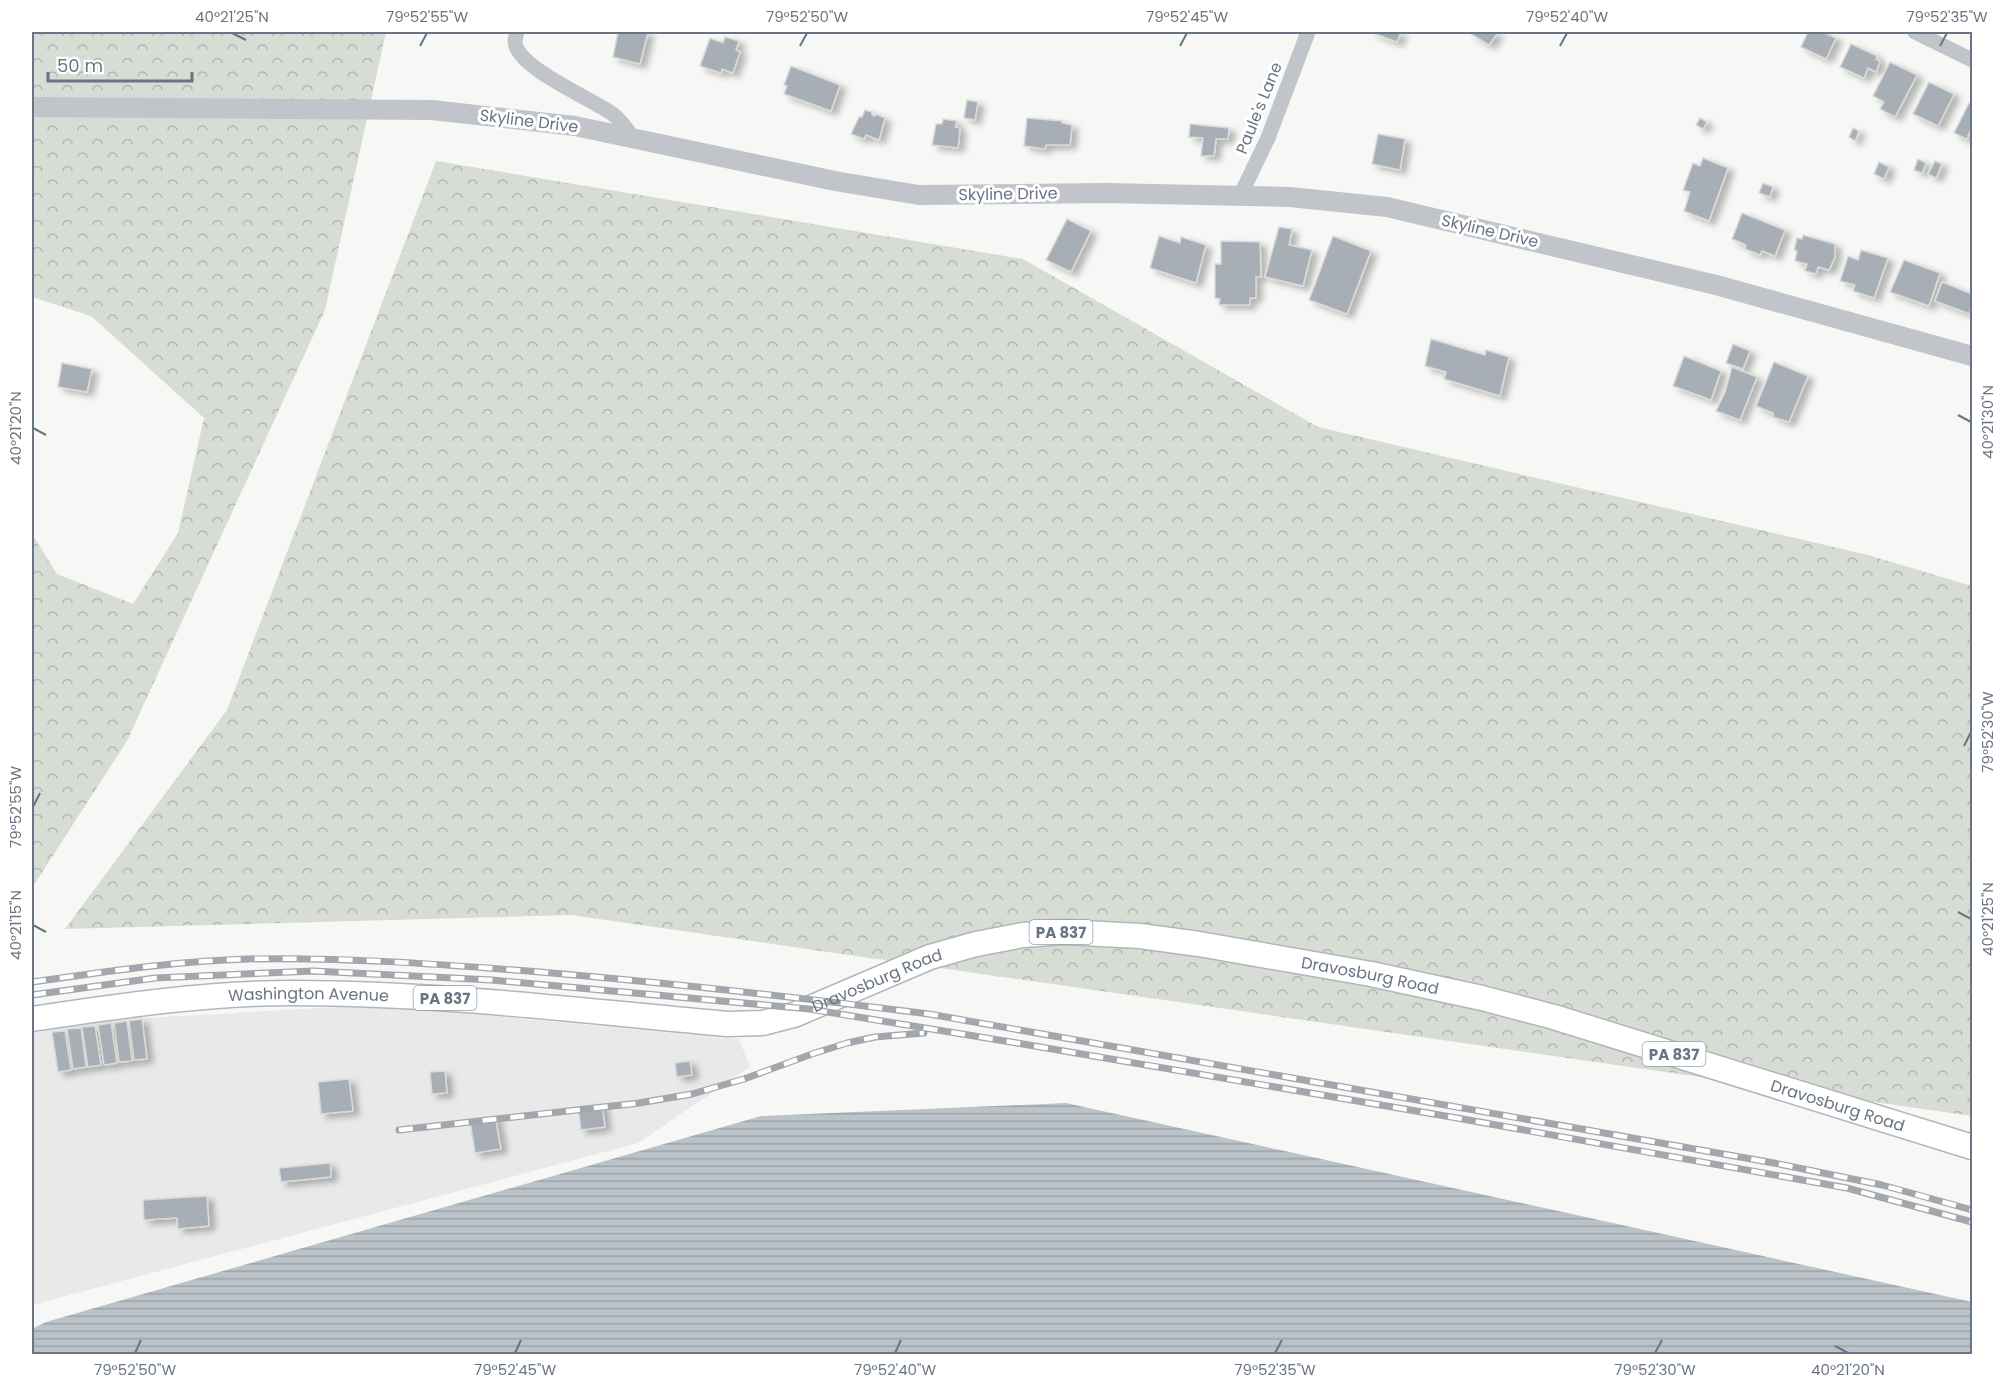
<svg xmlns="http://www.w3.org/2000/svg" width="2004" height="1386" font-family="Poppins,sans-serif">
  <defs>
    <pattern id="forest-crowns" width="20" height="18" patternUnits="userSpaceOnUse" patternTransform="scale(1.5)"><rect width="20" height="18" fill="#d7dcd5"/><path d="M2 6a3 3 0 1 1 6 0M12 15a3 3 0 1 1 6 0" fill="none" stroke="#b2b7b2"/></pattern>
    <pattern id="water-rules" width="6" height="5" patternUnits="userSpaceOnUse" patternTransform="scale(1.5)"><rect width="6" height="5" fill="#bbc3c9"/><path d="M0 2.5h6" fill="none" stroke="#9ca3a9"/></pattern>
    <filter id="shadow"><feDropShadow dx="6" dy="4" stdDeviation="3" flood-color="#0004"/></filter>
  </defs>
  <rect width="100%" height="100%" fill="#f7f8f5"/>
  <polygon fill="#e8e9e8" points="375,1005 739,1039 750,1067 638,1143 32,1305 32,1033 107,1020"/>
  <g fill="url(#forest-crowns)">
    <polygon points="32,32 386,32 325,310 127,741 32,888 32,534 57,574 133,604 178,533 204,418 91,316 32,297"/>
    <polygon points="436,161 1023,259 1318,427 1868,555 1972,586 1972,1116 571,915 65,929 227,710"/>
  </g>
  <polygon fill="url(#water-rules)" points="1066,1103 1972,1302 1972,1354 32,1354 32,1329 46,1322 761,1116"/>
  <g fill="#a8aeb5" stroke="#d9d9d7" stroke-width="1.5" filter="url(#shadow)">
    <polygon points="618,32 648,32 640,64 613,57"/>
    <polygon points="1370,32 1401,32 1397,42"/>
    <polygon points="1472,32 1493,32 1497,34 1489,45 1471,34"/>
    <polygon points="1808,32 1822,32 1836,38 1826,59 1801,47"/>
    <polygon points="725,37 739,41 736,50 740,52 733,73 722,69 721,73 700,66 710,38 723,43"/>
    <polygon points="1851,44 1877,56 1876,59 1880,62 1876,72 1868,68 1864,78 1840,67"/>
    <polygon points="1890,62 1917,75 1895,117 1880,109 1884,102 1873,96"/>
    <polygon points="791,66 840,85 831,111 784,94 787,86 784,85"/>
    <polygon points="1929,82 1954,94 1938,126 1913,114"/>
    <polygon points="967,100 978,102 975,120 964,118"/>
    <polygon points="1969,103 1972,104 1972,132 1970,131 1967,139 1954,133"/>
    <polygon points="865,110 872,112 872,115 875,116 876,114 885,118 879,140 866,135 864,139 851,134 859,117 862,117"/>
    <polygon points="1027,118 1062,121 1062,123 1072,125 1070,145 1046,145 1045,149 1024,146"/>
    <polygon points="1700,118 1707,122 1703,129 1696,125"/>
    <polygon points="943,119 957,121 955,127 960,128 958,148 932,145 936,124 942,124"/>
    <polygon points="1190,124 1229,128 1228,139 1216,139 1214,156 1201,156 1203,138 1189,137"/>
    <polygon points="1853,128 1859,131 1855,141 1849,137"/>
    <polygon points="1378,134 1405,139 1400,170 1372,164"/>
    <polygon points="1703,158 1728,168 1709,221 1684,211 1690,192 1683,190 1693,163 1700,166"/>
    <polygon points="1918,159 1926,163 1922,173 1914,170"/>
    <polygon points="1935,161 1942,164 1936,178 1928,174"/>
    <polygon points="1879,162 1889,167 1884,179 1874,174"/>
    <polygon points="1763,183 1773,187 1770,197 1759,193"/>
    <polygon points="1742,213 1785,230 1775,256 1762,251 1760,255 1745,249 1746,245 1732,239"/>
    <polygon points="1067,219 1091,231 1071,272 1046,260"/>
    <polygon points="1279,227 1292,229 1289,245 1312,250 1303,286 1265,277"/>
    <polygon points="1803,235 1835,244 1835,257 1829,270 1818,267 1816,274 1805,271 1807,264 1795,261 1797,251 1794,250 1797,238 1802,239"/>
    <polygon points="1159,236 1180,243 1181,237 1206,245 1196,283 1150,268"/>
    <polygon points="1333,236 1371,251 1347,314 1309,300"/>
    <polygon points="1221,241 1260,242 1261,277 1256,277 1256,298 1250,298 1250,305 1219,305 1220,299 1215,298 1215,264 1221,264"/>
    <polygon points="1861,250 1888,258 1874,298 1853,291 1855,285 1840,281 1848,256 1858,260"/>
    <polygon points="1904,260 1940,273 1929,306 1890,292"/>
    <polygon points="1942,282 1972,294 1970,314 1935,301"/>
    <polygon points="1431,339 1485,355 1486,350 1509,357 1500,396 1444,379 1446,372 1425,366"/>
    <polygon points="1733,344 1750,351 1743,369 1726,363"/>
    <polygon points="1684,356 1721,371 1711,400 1673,386"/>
    <polygon points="1774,362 1808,376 1789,422 1773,417 1773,413 1756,406"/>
    <polygon points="62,363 92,369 87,392 58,387"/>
    <polygon points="1732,367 1757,377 1740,420 1716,411 1725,392"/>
    <polygon points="142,1019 147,1059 134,1060 129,1021"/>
    <polygon points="127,1021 132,1061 119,1062 114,1023"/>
    <polygon points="111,1023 117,1063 104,1065 98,1025"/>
    <polygon points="95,1026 101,1065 88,1067 82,1027"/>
    <polygon points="81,1028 86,1067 73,1069 67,1029"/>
    <polygon points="65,1031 71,1070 58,1072 52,1032"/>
    <polygon points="690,1061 692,1075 677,1077 675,1063"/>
    <polygon points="445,1071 447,1093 432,1094 430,1072"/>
    <polygon points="349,1079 353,1111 321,1114 318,1082"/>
    <polygon points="602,1104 605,1127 581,1130 578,1107"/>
    <polygon points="495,1116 501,1149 475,1153 470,1120"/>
    <polygon points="330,1163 331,1177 281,1182 279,1168"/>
    <polygon points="207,1196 209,1226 178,1229 177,1218 144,1220 143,1200"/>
  </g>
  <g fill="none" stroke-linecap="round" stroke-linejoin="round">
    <g stroke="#b2b6bb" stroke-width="27">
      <g id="primary">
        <path id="s1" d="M32,1019C118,1006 206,993 293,993C439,993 583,1011 728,1024L763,1023L794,1015L930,957L976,944L1023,935L1063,932L1140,936L1199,944L1371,974L1482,998L1554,1017L1972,1147"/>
      </g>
    </g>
    <g stroke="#c1c4c8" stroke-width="15">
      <path d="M517,32C517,33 515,39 515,41C515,68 595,100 614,115C621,121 627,130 633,137"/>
      <polyline points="1915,32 1972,60"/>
      <polyline points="1240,196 1268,138 1308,32"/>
    </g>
    <polyline stroke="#c1c4c8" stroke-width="20" points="32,107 432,110 575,126 835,181 919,195 1106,193 1290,197 1387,207 1716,285 1972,356"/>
    <use href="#primary" stroke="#fff" stroke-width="24"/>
    <g stroke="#a3a7ad" stroke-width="7">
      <g id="rail">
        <path d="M32,982C103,972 175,961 248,959C341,957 435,964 528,971C662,982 795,997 929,1014L1774,1163L1882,1185L1972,1210"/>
        <polyline points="32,995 155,978 313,971 492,980 809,1009 1017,1043 1457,1118 1847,1188 1972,1222"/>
        <polyline points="399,1130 639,1103 692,1094 744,1079 812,1054 847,1043 875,1037 924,1033"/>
      </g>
    </g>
    <use href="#rail" stroke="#fff" stroke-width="4.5" stroke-dasharray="14" stroke-linecap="butt"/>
  </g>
  <path fill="none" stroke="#697584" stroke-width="2" d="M232,33L246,40M420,46L427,33M800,46L807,33M1180,46L1187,33M1560,46L1567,33M1940,46L1947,33M1958,415L1971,422M33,428L46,435M1964,746L1971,732M33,807L40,793M1958,912L1971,919M33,925L46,932M1835,1346L1848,1353M135,1353L141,1340M515,1353L521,1340M895,1353L901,1340M1275,1353L1282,1340M1655,1353L1662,1340"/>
  <g text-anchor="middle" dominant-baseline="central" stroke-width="6" stroke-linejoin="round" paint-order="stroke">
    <g fill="#fff" stroke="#969ea9" stroke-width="1.5">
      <rect x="1029.5" y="920" width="63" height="24" rx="4.5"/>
      <rect x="413.5" y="986" width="63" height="24" rx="4.5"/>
      <rect x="1642.5" y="1042" width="63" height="24" rx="4.5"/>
    </g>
    <g font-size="15" font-weight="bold" fill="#697584">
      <text x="1061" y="932">PA 837</text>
      <text x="445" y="998">PA 837</text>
      <text x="1674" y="1054">PA 837</text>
    </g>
    <g font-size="16" fill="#697584" stroke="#fff">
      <text transform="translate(1259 108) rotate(-68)">Paule's Lane</text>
      <text transform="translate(529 121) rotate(7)">Skyline Drive</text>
      <text transform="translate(1008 194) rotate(-1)">Skyline Drive</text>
      <text transform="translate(1490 231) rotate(13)">Skyline Drive</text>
      <text stroke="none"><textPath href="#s1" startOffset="1360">Dravosburg Road</textPath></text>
      <text stroke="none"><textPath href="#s1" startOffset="856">Dravosburg Road</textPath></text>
      <text stroke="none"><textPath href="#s1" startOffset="278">Washington Avenue</textPath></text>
      <text stroke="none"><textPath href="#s1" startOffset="1846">Dravosburg Road</textPath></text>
    </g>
  </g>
  <rect width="2004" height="1386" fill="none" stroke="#ffffff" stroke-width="66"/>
  <path d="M48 72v9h144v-9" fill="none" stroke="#697584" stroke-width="3"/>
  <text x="57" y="72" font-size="18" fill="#697584" stroke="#ffffff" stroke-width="4.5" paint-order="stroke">50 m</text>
  <rect x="33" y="33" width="1938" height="1320" fill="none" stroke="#697584" stroke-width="2"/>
  <g font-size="15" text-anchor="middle" fill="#697584">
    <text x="232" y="22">40°21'25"N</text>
    <text x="427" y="22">79°52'55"W</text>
    <text x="807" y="22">79°52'50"W</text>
    <text x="1187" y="22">79°52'45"W</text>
    <text x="1567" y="22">79°52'40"W</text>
    <text x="1947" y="22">79°52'35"W</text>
    <text transform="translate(1988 422) rotate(-90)" y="5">40°21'30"N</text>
    <text transform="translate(16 428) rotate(-90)" y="5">40°21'20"N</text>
    <text transform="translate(1988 732) rotate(-90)" y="5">79°52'30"W</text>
    <text transform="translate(16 807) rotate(-90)" y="5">79°52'55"W</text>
    <text transform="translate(1988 919) rotate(-90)" y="5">40°21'25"N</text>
    <text transform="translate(16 925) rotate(-90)" y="5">40°21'15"N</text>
    <text x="135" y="1375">79°52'50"W</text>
    <text x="515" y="1375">79°52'45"W</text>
    <text x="895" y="1375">79°52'40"W</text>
    <text x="1275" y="1375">79°52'35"W</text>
    <text x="1655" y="1375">79°52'30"W</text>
    <text x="1848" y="1375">40°21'20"N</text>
  </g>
</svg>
